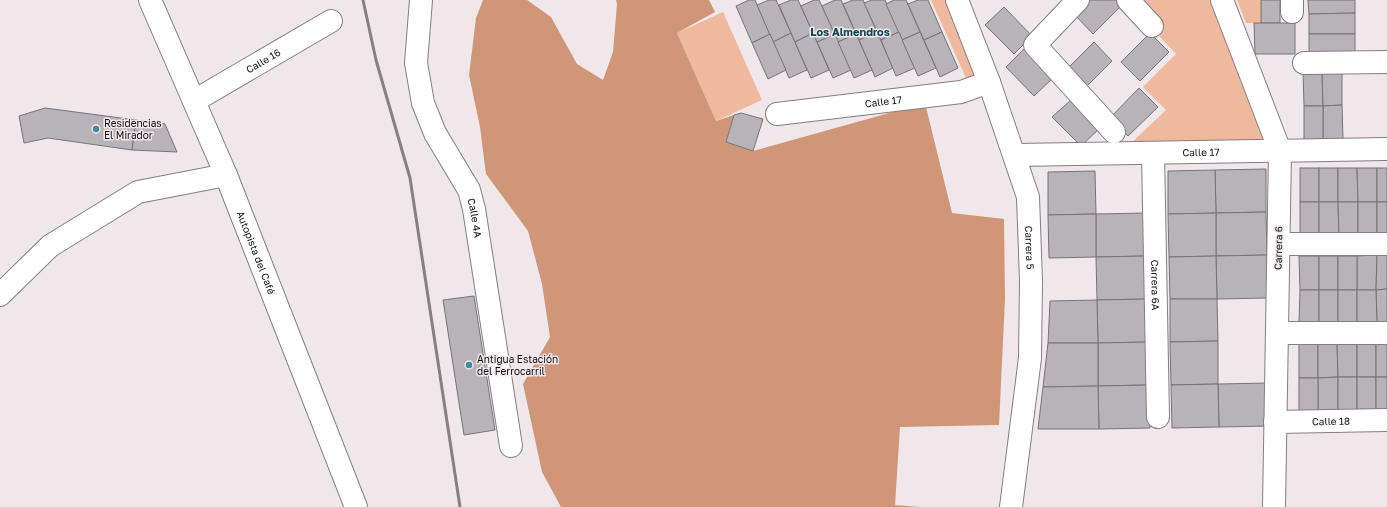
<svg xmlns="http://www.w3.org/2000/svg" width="1387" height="507" font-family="'Golos Text',sans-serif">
  <rect width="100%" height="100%" fill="#f0e7eb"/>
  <g fill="#efb99d">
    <polygon points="931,0 946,0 976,74 976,81 966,78"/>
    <polygon points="1137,0 1211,0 1265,141 1129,145 1166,110 1143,87 1176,54 1160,37 1160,26"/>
    <polygon points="1237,0 1261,0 1261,23 1246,23"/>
    <polygon points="723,12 762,100 716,121 677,33"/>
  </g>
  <polygon fill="#d09678" points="483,0 527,0 551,17 577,64 603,80 613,52 617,4 616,0 709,0 715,12 677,33 716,121 734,115 726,142 753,151 925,103 952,213 1004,219 1005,299 999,425 900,427 895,505 921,507 561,507 542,472 523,384 550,337 542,284 528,231 486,174 480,127 469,75 476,18"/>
  <g fill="#b8b3b9" stroke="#787379">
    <polygon points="749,0 755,0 770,34 752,43 736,6"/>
    <polygon points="769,0 776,0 791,33 773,42 757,5"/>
    <polygon points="791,0 798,0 813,33 795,42 779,5"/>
    <polygon points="814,0 819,0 835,34 817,42 801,6"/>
    <polygon points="835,0 841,0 856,34 838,42 822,6"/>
    <polygon points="853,0 863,0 877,32 859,40 843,4"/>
    <polygon points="872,0 885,0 899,32 881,40 864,3"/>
    <polygon points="894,0 906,0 920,32 902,40 886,4"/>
    <polygon points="918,0 928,0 942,32 924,40 908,4"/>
    <polygon points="1089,0 1117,0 1122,5 1093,34 1075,15"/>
    <rect x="1261" y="0" width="19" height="23"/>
    <polygon points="1308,0 1355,0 1355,13 1309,14"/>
    <polygon points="1004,7 1032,36 1014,54 985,25"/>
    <polygon points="1355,13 1355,34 1309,34 1309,14"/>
    <polygon points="1254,23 1295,23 1295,54 1255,54"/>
    <polygon points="877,32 893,68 875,77 859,40"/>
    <polygon points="899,32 915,68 896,76 881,40"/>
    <polygon points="920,32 936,68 918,76 902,40"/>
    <polygon points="942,32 958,68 940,77 924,40"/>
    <polygon points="791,33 807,70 789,78 773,42"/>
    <polygon points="813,33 829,70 811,78 795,42"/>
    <polygon points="1150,33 1169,52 1140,81 1121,62"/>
    <polygon points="770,34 786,70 768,79 752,43"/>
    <polygon points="835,34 851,70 833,78 817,42"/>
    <polygon points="856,34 872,70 854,78 838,42"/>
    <rect x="1309" y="34" width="46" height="21"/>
    <polygon points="1094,42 1112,61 1083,90 1065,71"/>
    <polygon points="1025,48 1053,78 1034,96 1006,67"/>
    <polygon points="1303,71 1322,71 1323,106 1304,106"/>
    <polygon points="1322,71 1342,71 1342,105 1323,106"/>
    <polygon points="1139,88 1158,107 1128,136 1110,118"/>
    <polygon points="1072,99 1100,128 1081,146 1052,117"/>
    <polygon points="1342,105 1343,139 1323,139 1323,106"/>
    <polygon points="1304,106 1323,106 1323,139 1304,140"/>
    <polygon points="45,108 136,120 132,150 48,138 24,143 19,116"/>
    <polygon points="741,113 763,119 753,151 726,142 734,115"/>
    <polygon points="136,120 165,124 177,152 132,150"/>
    <rect x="1300" y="168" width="19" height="34"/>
    <rect x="1319" y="168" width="19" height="34"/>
    <polygon points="1338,168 1357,168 1358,202 1338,202"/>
    <polygon points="1357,168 1377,168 1377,202 1358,202"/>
    <rect x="1377" y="168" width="10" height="34"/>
    <polygon points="1266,169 1266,212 1216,213 1215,170"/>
    <polygon points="1215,170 1216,213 1168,214 1168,171"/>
    <polygon points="1095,171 1096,214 1048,215 1048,172"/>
    <rect x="1300" y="202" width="19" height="33"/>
    <polygon points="1319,202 1338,202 1339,235 1319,235"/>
    <polygon points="1338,202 1358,202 1358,235 1339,235"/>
    <rect x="1358" y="202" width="19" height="33"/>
    <rect x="1377" y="202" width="10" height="33"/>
    <polygon points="1266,212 1267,255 1216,256 1216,213"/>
    <polygon points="1147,213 1147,256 1096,257 1096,214"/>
    <polygon points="1216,213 1216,256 1169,257 1168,214"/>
    <polygon points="1096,214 1096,257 1049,258 1048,215"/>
    <polygon points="1267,255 1268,298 1217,299 1216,256"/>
    <polygon points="1377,255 1376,290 1357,290 1357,256"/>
    <polygon points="1377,255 1387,255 1387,289 1376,290"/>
    <polygon points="1147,256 1148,299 1097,300 1096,257"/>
    <polygon points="1216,256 1217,299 1170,299 1169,257"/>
    <polygon points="1299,256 1319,256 1319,290 1300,290"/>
    <rect x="1319" y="256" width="19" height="34"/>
    <rect x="1338" y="256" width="19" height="34"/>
    <polygon points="1387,289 1387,323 1377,323 1376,290"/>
    <polygon points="1300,290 1319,290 1319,323 1299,323"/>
    <rect x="1319" y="290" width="19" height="33"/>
    <rect x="1338" y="290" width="19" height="33"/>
    <polygon points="1357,290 1376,290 1377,323 1357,323"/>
    <polygon points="474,296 495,430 464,435 443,300"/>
    <polygon points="1148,299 1148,342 1098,343 1097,300"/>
    <polygon points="1170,299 1217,299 1218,341 1170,342"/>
    <polygon points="1097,300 1098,343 1048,343 1050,301"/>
    <polygon points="1218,341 1218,384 1171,385 1170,342"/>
    <polygon points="1148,342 1149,385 1098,386 1098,343"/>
    <polygon points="1048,343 1098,343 1098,386 1043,387"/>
    <polygon points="1318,343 1318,378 1299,378 1299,344"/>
    <polygon points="1318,343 1337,343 1338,377 1318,378"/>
    <polygon points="1337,343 1357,343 1357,377 1338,377"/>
    <rect x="1357" y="343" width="19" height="34"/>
    <rect x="1376" y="343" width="11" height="34"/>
    <polygon points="1338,377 1338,410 1318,411 1318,378"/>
    <rect x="1338" y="377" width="19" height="33"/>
    <rect x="1357" y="377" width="19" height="33"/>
    <rect x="1376" y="377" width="11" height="33"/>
    <rect x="1299" y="378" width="19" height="33"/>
    <polygon points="1269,383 1270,426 1219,427 1218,384"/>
    <polygon points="1218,384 1219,427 1172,428 1171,385"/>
    <polygon points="1149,385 1150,428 1099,429 1098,386"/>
    <polygon points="1098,386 1099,429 1038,429 1043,387"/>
  </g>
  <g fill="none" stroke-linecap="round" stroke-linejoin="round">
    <g stroke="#857d80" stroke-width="24">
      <g id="minor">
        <path id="s1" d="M421,0L416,63L423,103L435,133L469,190L474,209L511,446"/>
        <path id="s2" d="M957,0L989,82L1028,197L1031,281L1030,358L1011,507"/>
        <polyline points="1078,0 1035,45 1114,132"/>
        <polyline points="1128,0 1152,26"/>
        <polyline points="1222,0 1280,151 1274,507"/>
        <polyline points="1292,0 1292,12"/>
        <polyline points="1304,63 1387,62"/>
        <path id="s3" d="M194,101L331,21"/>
        <path id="s4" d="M777,114L961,92L989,82"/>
        <path id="s5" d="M1153,153L1158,417"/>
        <path id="s6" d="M1015,155L1387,149"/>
        <polyline points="1279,244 1387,244"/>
        <polyline points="0,295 50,246 138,192 226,175"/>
        <polyline points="1277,333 1387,333"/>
        <path id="s7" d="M1275,422L1387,420"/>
      </g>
    </g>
    <g stroke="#857d80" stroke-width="24">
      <g id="trunk">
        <path id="s8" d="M150,0L226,175L356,507"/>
      </g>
    </g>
    <use href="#minor" stroke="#fff" stroke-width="22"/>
    <use href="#trunk" stroke="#fff" stroke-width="22"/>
    <polyline stroke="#868083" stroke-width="3" points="363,0 376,60 410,178 460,507"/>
  </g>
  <g fill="#458b95" stroke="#f0e7eb" stroke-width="1.5">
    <circle cx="96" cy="129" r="4"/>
    <circle cx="469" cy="365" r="4"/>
  </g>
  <g text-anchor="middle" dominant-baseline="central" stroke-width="3" stroke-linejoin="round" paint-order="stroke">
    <g font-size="10" fill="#120f11" stroke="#f0e7eb">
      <text stroke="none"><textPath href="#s3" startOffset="80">Calle 16</textPath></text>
      <text stroke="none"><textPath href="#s4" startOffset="107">Calle 17</textPath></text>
      <text stroke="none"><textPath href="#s6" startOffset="186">Calle 17</textPath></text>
      <text stroke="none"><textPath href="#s1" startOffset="231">Calle 4A</textPath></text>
      <text stroke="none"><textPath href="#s2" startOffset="260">Carrera 5</textPath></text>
      <text transform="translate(1278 248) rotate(-89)">Carrera 6</text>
      <text stroke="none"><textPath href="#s8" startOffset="274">Autopista del Café</textPath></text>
      <text stroke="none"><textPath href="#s5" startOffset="132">Carrera 6A</textPath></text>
      <text stroke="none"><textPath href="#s7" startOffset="56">Calle 18</textPath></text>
    </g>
    <g font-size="10" fill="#120f11" stroke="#f0e7eb" text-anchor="start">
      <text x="104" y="123">Residencias<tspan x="104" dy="12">El Mirador</tspan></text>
      <text x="477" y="359">Antigua Estación<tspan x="477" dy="12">del Ferrocarril</tspan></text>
    </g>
    <g font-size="11" font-weight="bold" fill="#0d4b53" stroke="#f0e7eb">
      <text x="850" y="31">Los Almendros</text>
    </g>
  </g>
</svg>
